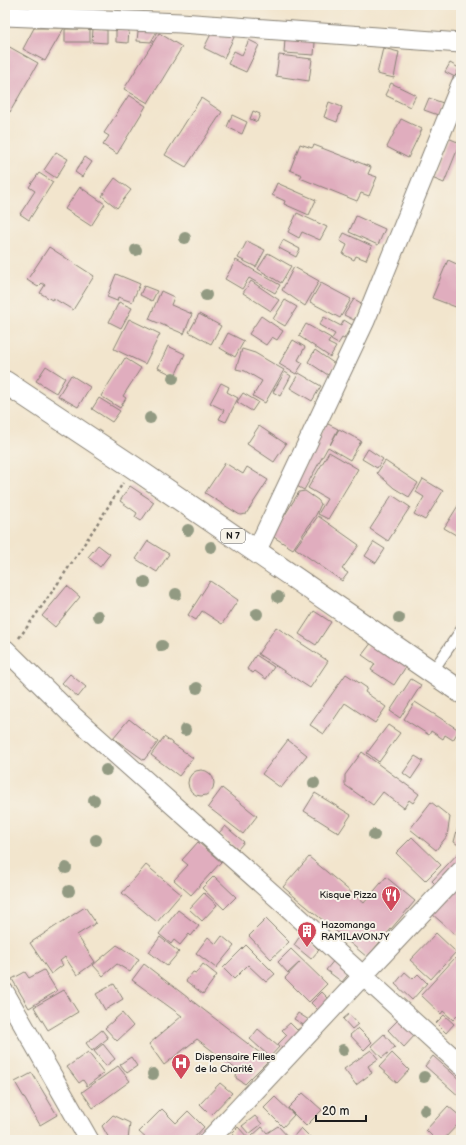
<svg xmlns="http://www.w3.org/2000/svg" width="466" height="1145" font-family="'Balsamiq Sans',sans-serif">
  <rect width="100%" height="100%" fill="#f7f3e8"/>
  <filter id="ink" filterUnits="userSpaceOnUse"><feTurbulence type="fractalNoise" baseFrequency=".025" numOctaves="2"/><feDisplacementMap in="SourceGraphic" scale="8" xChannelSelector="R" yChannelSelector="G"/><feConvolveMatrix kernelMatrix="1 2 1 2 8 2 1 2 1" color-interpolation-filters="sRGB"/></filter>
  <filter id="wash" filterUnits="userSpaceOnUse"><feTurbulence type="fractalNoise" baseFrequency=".012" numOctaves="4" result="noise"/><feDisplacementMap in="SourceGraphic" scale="16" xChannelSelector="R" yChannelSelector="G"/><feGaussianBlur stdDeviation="0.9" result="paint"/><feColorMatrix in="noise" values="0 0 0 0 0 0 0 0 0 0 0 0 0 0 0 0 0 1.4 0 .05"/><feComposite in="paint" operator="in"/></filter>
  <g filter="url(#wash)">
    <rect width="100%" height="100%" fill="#f2e5cd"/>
    <g id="blocks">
      <g fill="#e0adbe">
        <polygon points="145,25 160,26 151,42 137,41 138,31 144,31"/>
        <polygon points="34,28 64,28 45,61 23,49"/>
        <rect x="65" y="29" width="25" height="13"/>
        <polygon points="93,29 107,30 107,43 92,42"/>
        <polygon points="116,30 129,30 128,43 116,42"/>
        <polygon points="212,32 236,33 224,58 204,48"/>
        <polygon points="159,33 182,47 148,103 124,89"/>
        <polygon points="285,39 315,42 314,55 284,53"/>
        <polygon points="249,40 259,45 246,72 228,64 234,51 242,55"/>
        <polygon points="6,45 38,63 10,112 5,110"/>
        <polygon points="383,48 399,52 394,78 377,74"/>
        <polygon points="279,55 312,59 309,81 276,76"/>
        <polygon points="450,63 459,68 455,77 445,72"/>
        <polygon points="391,83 416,95 410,107 385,95"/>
        <polygon points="129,95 146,106 117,154 103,145 109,136 104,133"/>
        <polygon points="201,98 222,112 186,167 165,155"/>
        <polygon points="429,98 443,103 438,115 424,110"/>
        <polygon points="329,102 342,107 337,122 324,117"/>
        <polygon points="253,111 260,114 257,122 250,119"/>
        <polygon points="232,115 247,122 242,134 227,127"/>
        <polygon points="401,119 422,129 408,158 387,147"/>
        <polygon points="448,138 460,143 444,183 432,178"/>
        <polygon points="300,144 312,148 314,145 371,167 368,174 377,177 369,196 361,193 357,201 300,178 302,175 290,170"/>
        <polygon points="56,152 68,159 56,178 44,170"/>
        <polygon points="85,157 92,162 82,177 75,172"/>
        <polygon points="39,173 53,182 29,220 20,214 35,191 29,187"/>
        <polygon points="115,178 131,190 117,208 102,196"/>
        <polygon points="277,183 316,200 309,215 284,204 285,201 272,195"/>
        <polygon points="80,187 105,204 91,226 65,209"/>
        <polygon points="297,213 327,227 320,240 302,232 299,238 288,232"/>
        <polygon points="356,216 385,229 378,245 349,232"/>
        <polygon points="344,233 372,246 366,260 356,256 354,260 343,254 347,245 340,241"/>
        <polygon points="283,240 300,249 296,257 279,248"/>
        <polygon points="247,241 265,250 256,267 238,258"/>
        <polygon points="49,247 94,276 73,310 53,298 52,300 40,293 45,285 42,283 38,287 27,280"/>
        <polygon points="268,253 291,266 281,283 258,269"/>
        <polygon points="236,260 280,285 275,293 249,278 242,289 225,279"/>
        <polygon points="448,260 461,266 461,309 432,298"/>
        <polygon points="294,267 319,281 305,306 282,290"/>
        <polygon points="116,274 140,284 132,302 118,297 117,301 107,297"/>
        <polygon points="251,281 279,300 271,311 243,293"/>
        <polygon points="321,283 351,299 340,318 310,302"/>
        <polygon points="144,286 157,291 152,301 140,295"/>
        <polygon points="161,291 174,297 171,305 192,314 184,334 149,319"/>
        <polygon points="354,299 363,304 354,320 344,315"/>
        <polygon points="285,300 297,307 285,326 273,319"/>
        <polygon points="119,302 132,308 121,328 109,322"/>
        <polygon points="199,314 221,326 211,344 189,332"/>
        <polygon points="261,316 283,331 277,340 272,337 266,345 249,334"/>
        <polygon points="324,317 341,326 344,320 352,325 344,339 342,338 338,344 331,340 335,334 319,325"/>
        <polygon points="129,319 160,334 145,364 114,349"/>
        <polygon points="306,324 331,338 328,343 336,347 330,357 299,336"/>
        <polygon points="228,333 244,341 235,357 220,348"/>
        <polygon points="293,340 305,347 298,360 303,363 296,374 279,364"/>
        <polygon points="168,346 185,354 175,376 158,368"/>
        <polygon points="242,349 255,353 284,370 265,403 253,396 262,381 245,371 236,369"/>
        <polygon points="315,350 335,364 328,375 308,362"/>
        <polygon points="125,358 141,368 123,396 126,398 120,408 101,396"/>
        <polygon points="46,366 65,378 56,393 36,381"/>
        <polygon points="285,372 291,376 280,396 273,392"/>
        <polygon points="299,373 321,386 312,401 290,388"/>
        <polygon points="71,375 90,387 78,407 58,396"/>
        <polygon points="221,383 229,387 227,392 238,398 226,422 219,419 224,410 210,403"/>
        <polygon points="243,393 258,402 252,411 237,402"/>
        <polygon points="99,398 120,411 112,422 92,409"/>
        <polygon points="326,423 338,429 330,445 339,429 361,441 350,460 328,447 304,490 295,485"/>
        <polygon points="259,426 286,444 274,462 247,444"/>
        <polygon points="368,449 383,459 377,468 362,459"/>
        <polygon points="329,452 358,469 328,519 318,514 327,499 308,488"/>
        <polygon points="385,461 418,483 409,497 394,488 377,473"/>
        <polygon points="225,463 243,474 247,467 268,480 246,514 240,515 205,493"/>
        <polygon points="423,479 443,491 425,520 414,514 424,497 416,492"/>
        <polygon points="130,486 154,502 141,521 135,517 137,513 120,501"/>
        <polygon points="305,491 318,500 321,504 316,515 293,549 272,536 299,492"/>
        <polygon points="392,495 410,507 388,541 370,529"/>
        <polygon points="461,501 461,538 444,528"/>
        <polygon points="318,516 359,545 342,569 348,573 342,581 295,548"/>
        <polygon points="148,541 169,554 157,572 136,559"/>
        <polygon points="374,542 385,549 376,563 365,556"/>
        <polygon points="98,545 110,554 100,567 88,557"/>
        <polygon points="210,581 238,600 222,624 202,611 196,620 188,615"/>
        <polygon points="67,586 80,597 55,627 42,616"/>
        <polygon points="314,611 331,622 316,645 299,634"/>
        <polygon points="276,627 328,661 310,688 258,654"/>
        <polygon points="372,642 407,665 394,685 371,670 375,664 362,655"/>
        <polygon points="256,655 274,667 266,679 255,671 253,673 247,669"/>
        <polygon points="70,674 86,687 78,697 62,683"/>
        <polygon points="346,674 367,688 365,692 386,707 375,723 345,703 324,734 310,725"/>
        <polygon points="411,679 421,685 400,718 390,711"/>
        <polygon points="415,702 459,730 453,740 445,735 443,739 431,731 429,735 404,719"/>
        <polygon points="129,719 158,742 144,760 113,738"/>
        <polygon points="388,725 400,733 379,762 367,753"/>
        <polygon points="164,737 193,758 179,776 151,755"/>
        <polygon points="288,740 307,755 281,788 262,774"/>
        <polygon points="362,752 419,794 413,803 409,800 404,808 383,792 373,805 345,785 345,775"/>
        <polygon points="415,756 423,761 411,779 403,773"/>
        <circle cx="201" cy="783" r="13"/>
        <polygon points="222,788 257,816 243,834 208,807"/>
        <polygon points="315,793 351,815 339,833 304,811"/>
        <polygon points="431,802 450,817 447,836 436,850 410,829"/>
        <polygon points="461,821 461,847 454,842 459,823"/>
        <polygon points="225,826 244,842 238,849 219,833"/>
        <polygon points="412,837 441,865 425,881 396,853"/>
        <polygon points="198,842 221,862 191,895 174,880 188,865 182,860"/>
        <polygon points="461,850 461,862 437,886 432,881"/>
        <polygon points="309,857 364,903 386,877 415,901 367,957 283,887"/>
        <polygon points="146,865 181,894 157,922 122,893"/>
        <polygon points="214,876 236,897 224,909 202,888"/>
        <polygon points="457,886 461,890 461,929 456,935 432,914"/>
        <polygon points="204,893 217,905 202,921 189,909"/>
        <polygon points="85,907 96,923 77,935 95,962 77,975 65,957 60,961 63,965 51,974 30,943"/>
        <polygon points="178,910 199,926 191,936 189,934 180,945 174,940 171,944 159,934"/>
        <polygon points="266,919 289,942 271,959 249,936"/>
        <polygon points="302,933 319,950 311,959 294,945"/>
        <polygon points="436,933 456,952 431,979 410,960"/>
        <polygon points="222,936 234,946 216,968 196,953 208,937 216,944"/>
        <polygon points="160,937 179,952 167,966 149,952"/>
        <polygon points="117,945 139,959 130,972 117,964 103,976 93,965"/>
        <polygon points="246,945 275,974 266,982 248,965 234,979 223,968"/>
        <polygon points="291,949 327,984 309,1002 285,978 300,962 288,973 278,962"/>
        <polygon points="455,958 461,963 461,1012 453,1020 443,1011 441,1014 421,995"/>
        <polygon points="335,959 350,972 342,982 326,970"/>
        <polygon points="144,964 269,1060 245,1084 236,1078 237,1070 197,1039 164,1065 149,1044 182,1016 132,980"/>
        <polygon points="203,964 217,975 203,994 186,981 193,972 196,973"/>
        <polygon points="44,970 57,991 29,1008 12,979 25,972 29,978"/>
        <polygon points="405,972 413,979 418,974 427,983 412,1000 395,984"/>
        <polygon points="114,984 123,999 105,1010 96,994"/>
        <polygon points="64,990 78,1012 48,1030 34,1007"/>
        <polygon points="322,992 331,1001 320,1012 311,1003"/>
        <polygon points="122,1013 133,1026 117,1041 105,1028"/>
        <polygon points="298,1013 309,1020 305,1026 294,1019"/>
        <polygon points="349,1014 358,1024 352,1029 343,1019"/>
        <polygon points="444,1015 454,1024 446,1033 436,1023"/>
        <polygon points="400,1018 416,1034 404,1047 388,1030"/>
        <polygon points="290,1023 297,1030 300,1028 304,1031 285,1050 278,1044 287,1035 282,1030"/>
        <polygon points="358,1028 372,1042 364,1050 350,1035"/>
        <polygon points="258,1029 279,1047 270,1057 250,1039"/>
        <polygon points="102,1030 108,1038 92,1051 86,1043"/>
        <polygon points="384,1034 395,1047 382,1058 371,1046"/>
        <polygon points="103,1044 115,1059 106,1066 94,1051"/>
        <polygon points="371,1050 378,1059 368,1066 372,1073 356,1085 344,1069"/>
        <polygon points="88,1052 104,1073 87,1086 83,1080 79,1083 67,1067"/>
        <polygon points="392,1053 409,1070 397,1083 379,1067"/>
        <polygon points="433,1056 461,1081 461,1098 425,1066"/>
        <polygon points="131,1057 137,1066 127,1073 120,1064"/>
        <polygon points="118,1066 130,1081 93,1108 82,1092"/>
        <polygon points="32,1073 57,1115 40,1125 15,1082"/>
        <polygon points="220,1083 232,1093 211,1115 200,1104"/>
        <polygon points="303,1093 322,1110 306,1126 288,1108"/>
        <polygon points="275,1097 294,1115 283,1127 264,1108"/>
        <polygon points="448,1106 461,1117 461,1121 443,1140 436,1140 426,1130"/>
        <polygon points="162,1109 176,1123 188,1111 204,1127 192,1140 148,1140 139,1132"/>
        <polygon points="113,1115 130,1123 128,1140 110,1140 102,1126"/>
        <polygon points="255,1116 262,1124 249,1134 242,1126"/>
        <polygon points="278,1126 290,1139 289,1140 255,1140 252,1136 262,1127 267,1133"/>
        <polygon points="238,1127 249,1139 247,1140 238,1140 232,1133"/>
        <polygon points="301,1128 313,1140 298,1140 294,1136"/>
      </g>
    </g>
  </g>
  <g filter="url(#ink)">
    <use href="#blocks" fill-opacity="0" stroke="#878074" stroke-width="1"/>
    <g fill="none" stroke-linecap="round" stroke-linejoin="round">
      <g stroke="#878074" stroke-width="12">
        <polyline id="lane" points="432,672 461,630"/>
      </g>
      <g stroke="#878074" stroke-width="21">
        <g id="street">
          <polyline points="5,16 181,23 461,43"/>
          <polyline points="256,552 365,321 461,84"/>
          <polyline points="5,649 72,715 283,903 461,1065"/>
          <polyline points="5,993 89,1140"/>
          <polyline points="209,1140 461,871"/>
        </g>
      </g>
      <g stroke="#878074" stroke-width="24">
        <polyline id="primary" points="5,382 133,467 461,692"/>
      </g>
      <path stroke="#878074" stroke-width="2.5" stroke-dasharray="3 3" stroke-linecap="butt" d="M19,638C56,588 90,536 123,483"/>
      <use href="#lane" stroke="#fff" stroke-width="10"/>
      <use href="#street" stroke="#fff" stroke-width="19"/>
      <use href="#primary" stroke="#fff" stroke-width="22"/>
    </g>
    <g fill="#929a82">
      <circle cx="185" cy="238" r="6"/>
      <circle cx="136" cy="250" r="6"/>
      <circle cx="206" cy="295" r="6"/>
      <circle cx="173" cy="378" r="6"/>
      <circle cx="150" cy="418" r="6"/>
      <circle cx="188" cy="530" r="6"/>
      <circle cx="211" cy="547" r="6"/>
      <circle cx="145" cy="582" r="6"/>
      <circle cx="176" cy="594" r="6"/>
      <circle cx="278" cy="597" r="6"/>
      <circle cx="257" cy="614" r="6"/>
      <circle cx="98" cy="616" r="6"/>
      <circle cx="399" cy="618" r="6"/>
      <circle cx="162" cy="646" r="6"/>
      <circle cx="197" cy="688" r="6"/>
      <circle cx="185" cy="730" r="6"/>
      <circle cx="106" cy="770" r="6"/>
      <circle cx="314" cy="783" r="6"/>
      <circle cx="94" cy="800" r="6"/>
      <circle cx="374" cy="835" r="6"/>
      <circle cx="96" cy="840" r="6"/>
      <circle cx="66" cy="868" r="6"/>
      <circle cx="69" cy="891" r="6"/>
      <circle cx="343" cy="1050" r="6"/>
      <circle cx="153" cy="1074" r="6"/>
      <circle cx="424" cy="1077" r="6"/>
      <circle cx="425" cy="1110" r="6"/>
    </g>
  </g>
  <defs>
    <g id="restaurant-pin" transform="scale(1)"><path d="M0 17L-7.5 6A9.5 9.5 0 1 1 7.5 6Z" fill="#d1495b" stroke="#f7f3e8"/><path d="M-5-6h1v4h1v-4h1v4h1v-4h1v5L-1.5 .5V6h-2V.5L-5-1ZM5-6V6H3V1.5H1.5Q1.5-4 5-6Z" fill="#fff"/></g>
    <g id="building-pin" transform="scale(1)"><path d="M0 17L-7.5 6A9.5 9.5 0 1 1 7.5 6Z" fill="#d1495b" stroke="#f7f3e8"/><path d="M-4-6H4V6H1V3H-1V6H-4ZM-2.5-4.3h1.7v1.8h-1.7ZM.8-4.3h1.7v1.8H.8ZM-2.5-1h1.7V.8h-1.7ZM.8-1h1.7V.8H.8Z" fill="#fff"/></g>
    <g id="hospital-pin" transform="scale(1)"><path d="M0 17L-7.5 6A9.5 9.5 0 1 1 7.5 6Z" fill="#d1495b" stroke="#f7f3e8"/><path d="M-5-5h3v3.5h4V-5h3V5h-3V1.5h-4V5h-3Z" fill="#fff"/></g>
  </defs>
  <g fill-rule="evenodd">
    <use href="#restaurant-pin" x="391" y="895"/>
    <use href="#building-pin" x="307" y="931"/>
    <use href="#hospital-pin" x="181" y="1063"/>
  </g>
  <g text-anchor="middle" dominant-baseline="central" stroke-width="4" stroke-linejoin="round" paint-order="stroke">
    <rect fill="#f7f3e8" stroke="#5e5c59" stroke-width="1" x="221" y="529" width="24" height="14" rx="3"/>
    <g font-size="9" font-weight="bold" fill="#1c1c1c">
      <text x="233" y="536">N 7</text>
    </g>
    <g font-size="10" fill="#1c1c1c" stroke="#f7f3e8" text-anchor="start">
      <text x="377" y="895" text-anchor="end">Kisque Pizza</text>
      <text x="321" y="925">Hazomanga<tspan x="321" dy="12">RAMILAVONJY</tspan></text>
      <text x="195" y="1057">Dispensaire Filles<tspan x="195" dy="12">de la Charité</tspan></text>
    </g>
  </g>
  <rect width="466" height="1145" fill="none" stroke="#f7f3e8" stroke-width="20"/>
  <path d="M316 1115v6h50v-6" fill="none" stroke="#1c1c1c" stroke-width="2"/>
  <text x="322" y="1115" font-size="12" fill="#1c1c1c" stroke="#f7f3e8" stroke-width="3" paint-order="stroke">20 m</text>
</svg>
